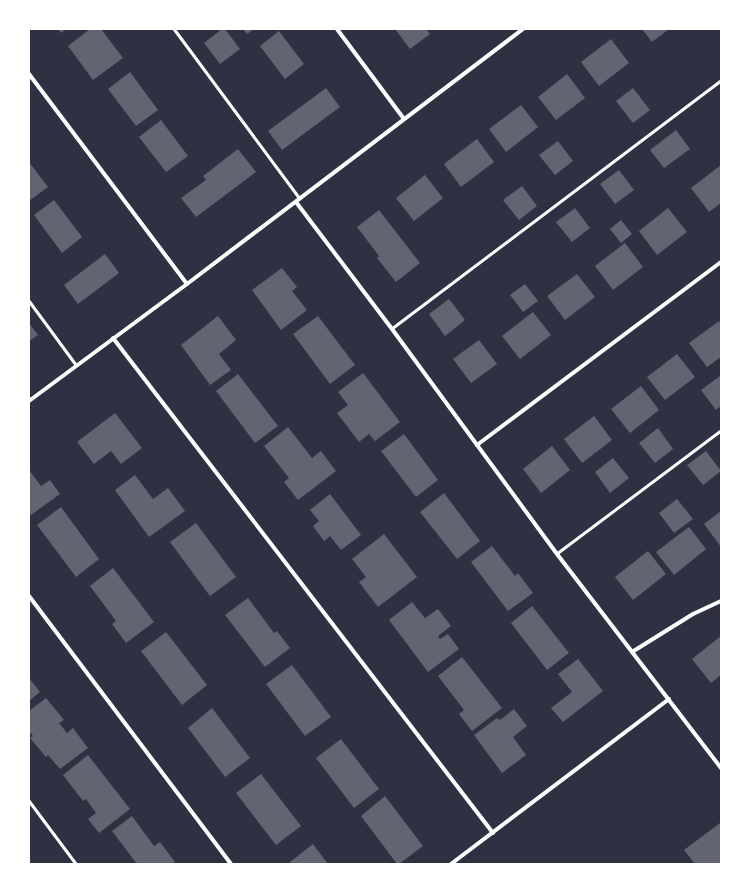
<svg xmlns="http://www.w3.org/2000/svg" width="750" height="893" font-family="Arial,sans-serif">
  <rect width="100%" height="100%" fill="#2d3142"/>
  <g fill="#626471">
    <polygon points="58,29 66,29 61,33"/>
    <polygon points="90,29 101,29 123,58 93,80 68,46"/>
    <polygon points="222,29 225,29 240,49 220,64 204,43"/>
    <polygon points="243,29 254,29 247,34"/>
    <polygon points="395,29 426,29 430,34 410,49"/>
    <polygon points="642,29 669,29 652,42"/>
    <polygon points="279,31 304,64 285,79 260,46"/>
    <polygon points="611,39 629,63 599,86 581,62"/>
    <polygon points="130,72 158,110 136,126 108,89"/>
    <polygon points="567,74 585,98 556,120 538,97"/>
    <polygon points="326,88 340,107 282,150 268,131"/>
    <polygon points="633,88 650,110 633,123 616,101"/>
    <polygon points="521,105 538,127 506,152 489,129"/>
    <polygon points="161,120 188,156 166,172 139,137"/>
    <polygon points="676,130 690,149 664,168 650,150"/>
    <polygon points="477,139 494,162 461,187 444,164"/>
    <polygon points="558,141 573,161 555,175 539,155"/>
    <polygon points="238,149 256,172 196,217 181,198 206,180 203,176"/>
    <polygon points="29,162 48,187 29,201"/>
    <polygon points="721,165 721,203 709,212 691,188"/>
    <polygon points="619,170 634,190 615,204 600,184"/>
    <polygon points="425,175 443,198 414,221 396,198"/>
    <polygon points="522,186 537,206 519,220 503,200"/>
    <polygon points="54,200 82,237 62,253 34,215"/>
    <polygon points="575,208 590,228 572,242 556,222"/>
    <polygon points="668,208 687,232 657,255 639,231"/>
    <polygon points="379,210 420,263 396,282 377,258 379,256 357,227"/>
    <polygon points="621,220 632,234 621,243 610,229"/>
    <polygon points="625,243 643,267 613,290 595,266"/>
    <polygon points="105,254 119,273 78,304 64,285"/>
    <polygon points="282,268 297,287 292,291 307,310 281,330 252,290"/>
    <polygon points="577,274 595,297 565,320 547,296"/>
    <polygon points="525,284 538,301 523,312 510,295"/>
    <polygon points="449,299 465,320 445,336 429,314"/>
    <polygon points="533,312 551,335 520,359 502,336"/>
    <polygon points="218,316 236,340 219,354 231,370 210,385 181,345"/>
    <polygon points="318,316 355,365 330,384 293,334"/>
    <polygon points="719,321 721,324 721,357 707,367 689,343"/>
    <polygon points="29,323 38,335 29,341"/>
    <polygon points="479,340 497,364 471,383 453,359"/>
    <polygon points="677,354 695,377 665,400 647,377"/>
    <polygon points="363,373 400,422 375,441 369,434 359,442 337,413 348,405 338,392"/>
    <polygon points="238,374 278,426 255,443 216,391"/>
    <polygon points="720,376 721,377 721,406 716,410 701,390"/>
    <polygon points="641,386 659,410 630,433 611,409"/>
    <polygon points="115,413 142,448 121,464 111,451 94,464 77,442"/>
    <polygon points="594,416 612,440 582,463 564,439"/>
    <polygon points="288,427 312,458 321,451 336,471 298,500 284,482 289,478 264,446"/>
    <polygon points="658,428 673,449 655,463 639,443"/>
    <polygon points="404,434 438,480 416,497 381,451"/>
    <polygon points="552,446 570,470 541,493 523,469"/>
    <polygon points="706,451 721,471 703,485 687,465"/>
    <polygon points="613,458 629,478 610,493 595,472"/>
    <polygon points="29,470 41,486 50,480 60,494 31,515 29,513"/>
    <polygon points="135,475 153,499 168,488 185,511 149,537 115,490"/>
    <polygon points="444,493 480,541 457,559 420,512"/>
    <polygon points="330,494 361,535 341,550 330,536 324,541 313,526 319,521 310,510"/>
    <polygon points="677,499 693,519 674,533 659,513"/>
    <polygon points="61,507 99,559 76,577 37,525"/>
    <polygon points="721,511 721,547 704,524"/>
    <polygon points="196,523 236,577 210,596 170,542"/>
    <polygon points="689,527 706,549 674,575 656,552"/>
    <polygon points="384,534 417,577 378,607 359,582 366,577 352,559"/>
    <polygon points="492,546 515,576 518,573 533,593 508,611 471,562"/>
    <polygon points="648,551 666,574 633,600 615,577"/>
    <polygon points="113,568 154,622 126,643 112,624 116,621 90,586"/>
    <polygon points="248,598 274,633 277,631 290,648 265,667 225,615"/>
    <polygon points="412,602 425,618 438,609 451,626 438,636 440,639 448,634 459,649 428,672 389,620"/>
    <polygon points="532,606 569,653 547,670 511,623"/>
    <polygon points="166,632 207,685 182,705 141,651"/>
    <polygon points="721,636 721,675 711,683 692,659"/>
    <polygon points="462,657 502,708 472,731 459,714 464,710 438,676"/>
    <polygon points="578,659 603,691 563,722 551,708 572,692 558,674"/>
    <polygon points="292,665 331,717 305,736 266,684"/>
    <polygon points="29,678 40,692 29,701"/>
    <polygon points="46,698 64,720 59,723 67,733 73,728 88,748 60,769 48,755 46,757 30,738 33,736 29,731 29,711"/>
    <polygon points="212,708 250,758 225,777 188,728"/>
    <polygon points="514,709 527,726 513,737 526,755 502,773 474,735 497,718 500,720"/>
    <polygon points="341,739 379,789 354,808 316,758"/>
    <polygon points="88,755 130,809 99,833 88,819 96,813 86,799 83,801 63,775"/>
    <polygon points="261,774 301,826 276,845 236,793"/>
    <polygon points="385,796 423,846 399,864 397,864 361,816"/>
    <polygon points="132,816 154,846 160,842 175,862 172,864 137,864 112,831"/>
    <polygon points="720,823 721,825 721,864 695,864 684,850"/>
    <polygon points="313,844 328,864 291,864 290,862"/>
  </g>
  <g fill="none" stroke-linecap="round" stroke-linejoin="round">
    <g stroke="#fff" stroke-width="3">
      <polyline points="174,29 300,199"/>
      <polyline points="29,301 76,365"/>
      <polyline points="392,329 721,81"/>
      <polyline points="557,554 721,431"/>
      <polyline points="29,801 76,864"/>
    </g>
    <g stroke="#fff" stroke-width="4">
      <polyline points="337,29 404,119"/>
      <polyline points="29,74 187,284"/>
      <polyline points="296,202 392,329 557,554 721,768"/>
      <polyline points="113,338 493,833"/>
      <polyline points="29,401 187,284 523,29"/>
      <polyline points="477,445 721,262"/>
      <polyline points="29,596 231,864"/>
      <polyline points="632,652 693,614 721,601"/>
      <polyline points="451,864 669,699"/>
    </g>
  </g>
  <rect width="750" height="893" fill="none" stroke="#ffffff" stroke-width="60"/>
</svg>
